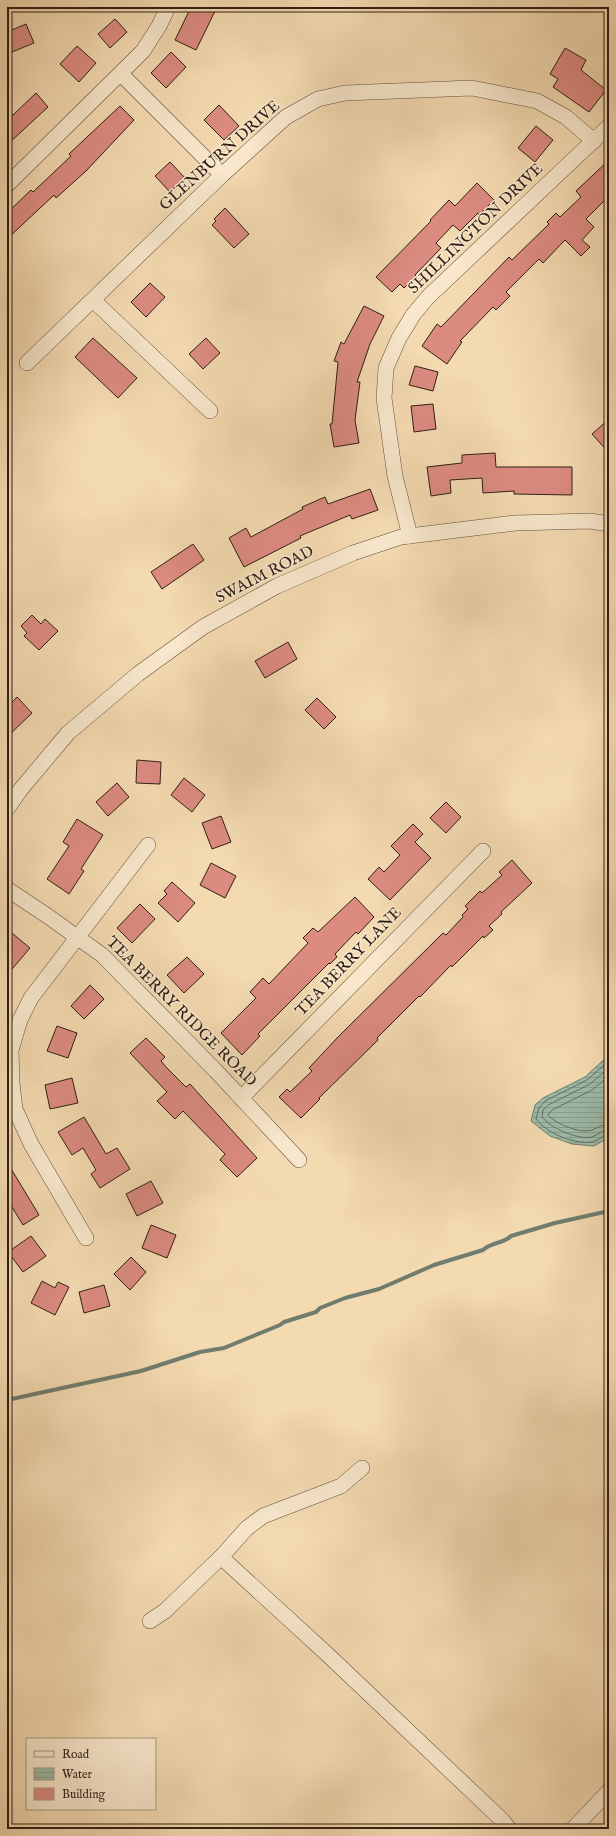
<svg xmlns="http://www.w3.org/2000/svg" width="616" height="1836" font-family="'IM FELL English',serif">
  <defs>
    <pattern id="water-rules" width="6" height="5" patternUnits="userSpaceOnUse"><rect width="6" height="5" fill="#9cbbaa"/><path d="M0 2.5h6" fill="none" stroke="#87a091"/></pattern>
  </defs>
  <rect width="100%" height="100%" fill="#f4dab1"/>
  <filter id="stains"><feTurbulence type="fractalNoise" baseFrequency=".005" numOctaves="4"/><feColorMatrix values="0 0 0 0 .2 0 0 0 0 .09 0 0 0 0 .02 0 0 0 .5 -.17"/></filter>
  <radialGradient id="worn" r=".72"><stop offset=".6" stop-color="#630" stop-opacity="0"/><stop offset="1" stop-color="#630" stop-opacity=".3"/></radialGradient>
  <polygon fill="url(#water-rules)" stroke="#707d6e" points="609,1055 608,1138 594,1146 572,1144 550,1136 531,1121 535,1105 543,1098 585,1077"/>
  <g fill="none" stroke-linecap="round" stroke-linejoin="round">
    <g stroke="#656d5f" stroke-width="1">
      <path d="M609,1061L587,1080L545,1101L539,1108L536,1119C548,1134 573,1144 592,1142C598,1141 603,1135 609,1134"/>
      <path d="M609,1068L590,1084L548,1105L543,1110L542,1117C551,1128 577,1140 592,1137C598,1135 602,1130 609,1129"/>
      <path d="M609,1076L592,1090L552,1110L548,1115C556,1124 580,1134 592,1130C598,1128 602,1124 609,1123"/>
    </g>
    <path stroke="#707d6e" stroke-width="4" d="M7,1400L141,1371L200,1352L224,1348L280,1325L284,1322L316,1312L320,1308L345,1298L379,1289L434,1265L483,1250C491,1242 503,1244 511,1236L555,1223L609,1211"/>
  </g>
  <g fill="#dc8b81" stroke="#2e1f14">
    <polygon points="191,7 217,7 196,50 175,40"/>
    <polygon points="115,19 127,32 110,48 98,34"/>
    <polygon points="26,24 34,43 7,54 7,32"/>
    <polygon points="77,46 96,63 79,82 60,64"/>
    <polygon points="565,48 586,60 581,70 606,90 589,112 553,87 558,79 550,74"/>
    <polygon points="171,52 186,67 166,88 151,73"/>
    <polygon points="36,93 48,107 7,145 7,108 13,115"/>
    <polygon points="219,105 239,126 224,140 204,120"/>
    <polygon points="120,106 134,120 86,171 56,198 54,195 7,239 7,213 31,190 33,192 71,156 69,154"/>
    <polygon points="536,126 553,140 535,162 518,148"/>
    <polygon points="609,160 609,196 586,219 594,227 582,240 590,247 581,256 565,240 543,263 539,259 506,292 510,296 496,310 493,307 460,341 462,342 447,364 422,346 437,324 441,327 509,257 512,260 549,224 547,222 556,213 560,217 581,197 576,191"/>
    <polygon points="170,162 185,178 170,192 155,176"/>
    <polygon points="477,183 494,200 479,215 478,213 460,231 453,225 436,243 441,248 415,275 416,276 404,288 400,284 392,292 376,277 431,221 430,220 449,200 455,206"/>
    <polygon points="225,208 249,234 234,248 212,225 216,221 214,219"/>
    <polygon points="150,283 165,297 146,317 131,302"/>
    <polygon points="364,306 384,316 370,344 357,382 360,382 355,420 359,443 334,447 330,424 332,424 338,362 334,361 341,342 344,344"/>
    <polygon points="93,338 137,378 118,398 75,357"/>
    <polygon points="206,338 220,353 203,369 189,354"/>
    <polygon points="415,366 438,372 433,391 409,385"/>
    <polygon points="433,404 436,429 414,432 411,406"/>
    <polygon points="609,419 609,453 592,434"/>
    <polygon points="495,453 496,467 572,467 572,495 514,494 514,491 483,493 482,478 450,480 451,493 431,496 427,467 462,463 462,455"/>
    <polygon points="370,489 378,510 352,519 350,515 300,536 301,538 244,567 229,538 246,528 251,537 303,509 302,507 325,497 328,504"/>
    <polygon points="193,544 204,560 162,589 151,572"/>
    <polygon points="32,615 41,624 45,619 58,631 39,650 24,636 27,633 21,626"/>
    <polygon points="288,642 297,659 265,678 255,661"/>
    <polygon points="17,697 32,713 7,737 7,707"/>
    <polygon points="317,698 336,717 324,729 305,710"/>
    <polygon points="137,760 161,762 160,784 136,783"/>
    <polygon points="184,778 205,795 192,812 171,795"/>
    <polygon points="117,783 129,797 108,816 96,802"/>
    <polygon points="446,802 461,817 446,833 430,818"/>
    <polygon points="221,816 231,842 212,849 202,823"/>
    <polygon points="77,819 103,835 81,869 84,871 69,894 47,879 69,846 63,842"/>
    <polygon points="413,824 423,834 415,842 431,858 390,900 368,879 379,867 384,872 400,855 391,846"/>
    <polygon points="512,860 532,883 501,912 502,914 489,926 493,930 484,938 483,936 452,967 451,965 420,997 419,996 377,1038 378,1040 319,1098 320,1099 301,1118 279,1097 287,1089 290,1092 312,1071 309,1068 338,1037 443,933 446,935 463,917 462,915 468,909 465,906 480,891 482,893 502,875 499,872"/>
    <polygon points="211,863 236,876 225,898 200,885"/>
    <polygon points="172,882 195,903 178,922 158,903 167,894 164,891"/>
    <polygon points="355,897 374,917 358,934 356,932 335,954 337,957 330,964 329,963 258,1034 260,1036 242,1055 221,1033 256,998 250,992 263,978 269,984 308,943 303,938 313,928 318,932"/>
    <polygon points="140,904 155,919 132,943 117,928"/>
    <polygon points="7,929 30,948 7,975"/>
    <polygon points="187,957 204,974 184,993 167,975"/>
    <polygon points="90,985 104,999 84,1019 71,1006"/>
    <polygon points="57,1026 77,1033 68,1058 47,1051"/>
    <polygon points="146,1038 165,1057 161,1061 166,1067 186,1087 190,1084 257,1158 237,1177 220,1160 225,1154 183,1111 175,1119 157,1101 167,1092 130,1053"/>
    <polygon points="72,1078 78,1103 50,1109 45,1085"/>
    <polygon points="84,1117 106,1154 117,1148 130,1169 100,1188 91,1174 96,1170 83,1148 72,1155 58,1132"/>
    <polygon points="7,1162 39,1215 23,1225 7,1199"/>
    <polygon points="151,1181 163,1203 137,1216 126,1194"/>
    <polygon points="151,1225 176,1235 167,1258 142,1248"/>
    <polygon points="31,1236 46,1256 23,1272 8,1252"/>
    <polygon points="131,1257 146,1272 130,1290 114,1274"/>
    <polygon points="42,1281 55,1288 58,1282 69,1287 55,1315 31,1303"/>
    <polygon points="104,1285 110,1306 84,1313 79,1292"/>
  </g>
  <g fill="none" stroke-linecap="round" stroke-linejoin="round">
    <g stroke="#604e3b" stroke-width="16">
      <g id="minor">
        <polyline points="121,74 222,175"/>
        <polyline points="7,185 143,51 159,26 168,7"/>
        <polyline points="93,300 210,411"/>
        <polyline points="27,363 222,175 286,117 318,99 345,93 472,88 537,101 566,117 594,141"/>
        <polyline points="410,536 395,476 384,398 386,368 399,338 413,315 428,297 609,126"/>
        <polyline points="7,809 21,789 68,733 138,674 203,627 277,586 353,553 401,537 515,523 590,521 609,524"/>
        <polyline points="7,889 49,917 102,955 216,1071 299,1160"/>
        <polyline points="241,1098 483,851"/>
        <polyline points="86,1238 31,1144 15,1109 12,1083 11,1050 20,1020 31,998 148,845"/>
        <polyline points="221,1557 328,1655 502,1820 509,1829"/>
        <polyline points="150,1621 165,1611 221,1557 247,1528 263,1516 341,1486 362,1468"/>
        <polyline points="573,1829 609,1791"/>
      </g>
    </g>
    <use href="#minor" stroke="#f8e7cc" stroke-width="15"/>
  </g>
  <g text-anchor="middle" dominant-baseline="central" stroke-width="3" stroke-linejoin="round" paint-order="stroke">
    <g font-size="16" fill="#2e1f14" stroke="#f8e7cc">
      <text transform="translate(220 156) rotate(-42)">GLENBURN DRIVE</text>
      <text transform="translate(476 229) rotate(-44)">SHILLINGTON DRIVE</text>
      <text transform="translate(265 575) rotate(-27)">SWAIM ROAD</text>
      <text transform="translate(349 962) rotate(-46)">TEA BERRY LANE</text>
      <text transform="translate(181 1012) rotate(45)">TEA BERRY RIDGE ROAD</text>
    </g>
  </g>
  <rect width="616" height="1836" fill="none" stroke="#f4dab1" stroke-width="24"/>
  <rect x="8" y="8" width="600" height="1820" fill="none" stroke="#2e1f14" stroke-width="2"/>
  <rect x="12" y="12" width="592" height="1812" fill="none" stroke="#2e1f14"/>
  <rect x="26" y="1738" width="130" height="72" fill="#f8e7cc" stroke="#a79782"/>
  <rect x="34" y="1751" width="20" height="6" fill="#f8e7cc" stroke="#a79782"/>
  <text x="62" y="1758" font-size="12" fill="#2e1f14">Road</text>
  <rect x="34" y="1768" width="20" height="12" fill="url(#water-rules)" stroke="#a79782"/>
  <text x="62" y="1778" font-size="12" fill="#2e1f14">Water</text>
  <rect x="34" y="1788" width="20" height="12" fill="#dc8b81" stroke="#a79782"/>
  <text x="62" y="1798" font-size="12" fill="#2e1f14">Building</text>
  <rect width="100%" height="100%" filter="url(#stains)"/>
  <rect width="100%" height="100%" fill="url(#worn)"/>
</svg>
